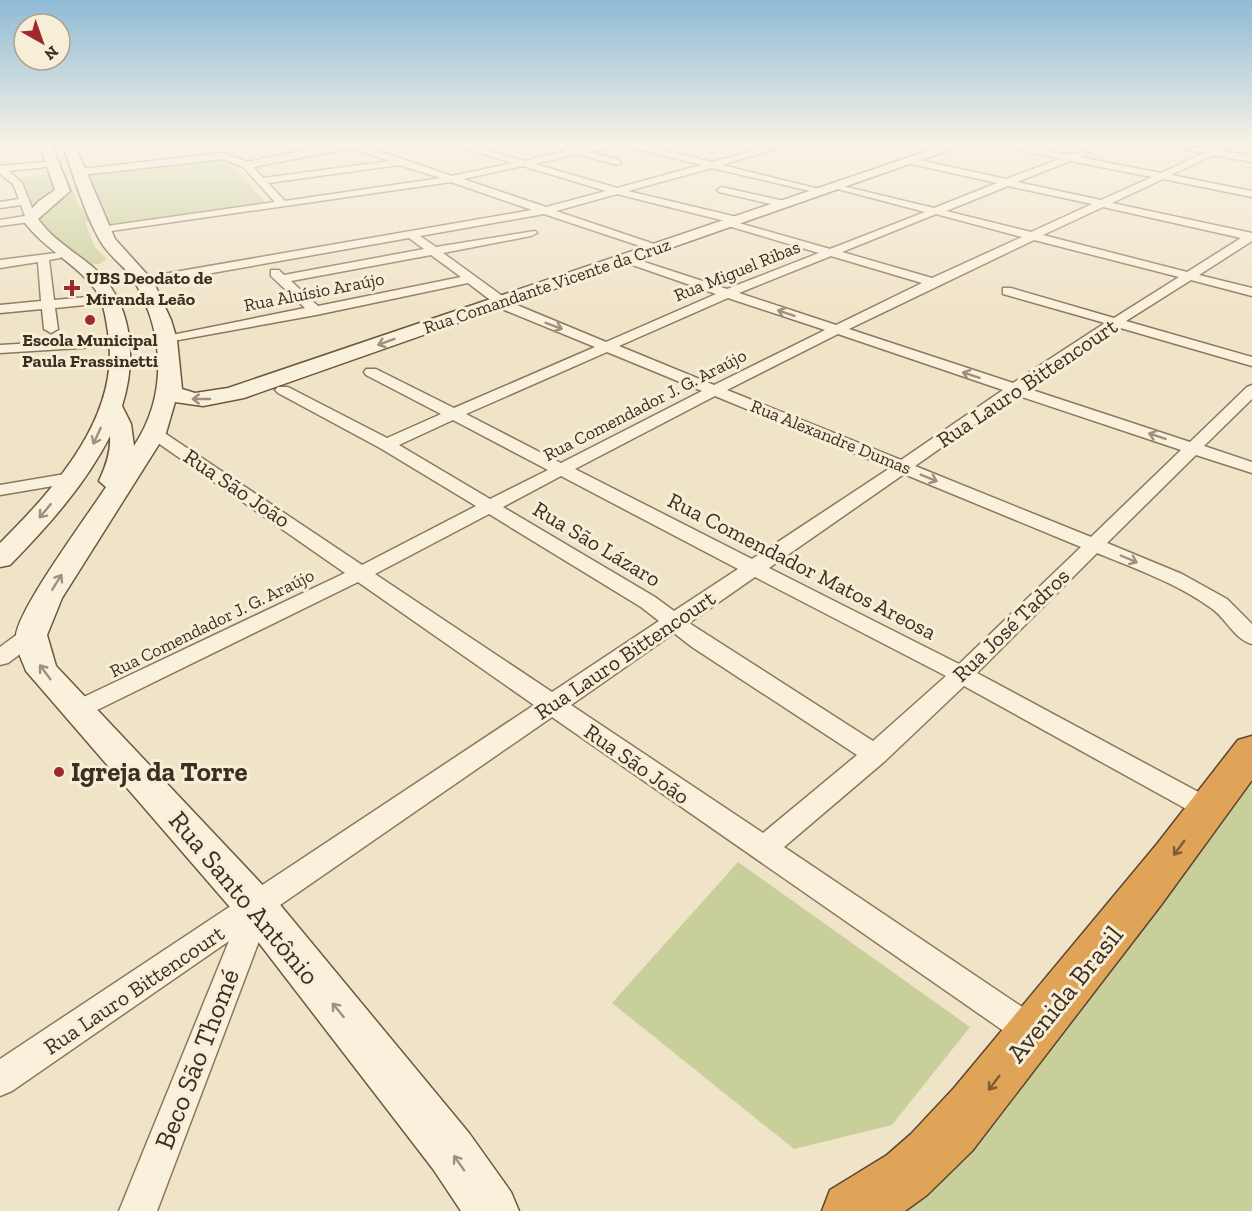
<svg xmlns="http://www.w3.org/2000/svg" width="1252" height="1211" font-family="'Zilla Slab',serif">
  <rect width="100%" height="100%" fill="#f0e4c8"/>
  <g fill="#c9cf9b">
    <polygon points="47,143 54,143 80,209 90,208 95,220 85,222 95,247 107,259 99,264 80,265 32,217 65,192"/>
    <polygon points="212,158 234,167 265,202 103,225 83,172"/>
    <polygon points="49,174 53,189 49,195 31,207 21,177"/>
    <polygon points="1252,779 1252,1211 894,1211"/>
    <polygon points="738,862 970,1027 892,1125 794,1149 612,1003"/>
  </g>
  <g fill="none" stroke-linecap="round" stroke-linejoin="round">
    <g stroke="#8d765c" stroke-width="3">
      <g id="street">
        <polygon points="0,143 28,143 28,144 0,149"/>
        <polygon points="85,143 113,143 70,150 66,147"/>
        <path d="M341,143H355L452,176L512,163L450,143H463L524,161L567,151L542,143H556L579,149L607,143H634L712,162L783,143H796L722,165L823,190V194L712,168L628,191L741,218L742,220L739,223L830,249L925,212L834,188V184L934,208L997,183L907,163L905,161L910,158L1006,179L1060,159L991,143C1017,143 1040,152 1066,154C1080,156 1096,143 1111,143L1079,157L1161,173L1204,153L1157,143C1175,143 1192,148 1210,149C1219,149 1227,143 1237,143L1223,151L1252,156V162L1214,155L1171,175L1252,191V197L1163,179L1112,203L1252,233V241L1199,275L1252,288V296L1191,280L1126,321L1252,357V366L1117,327L1026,388L1190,442L1247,387L1252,385V399L1204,446L1252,462V473L1196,455L1107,543L1182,574L1227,599L1252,624V644C1234,639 1226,618 1211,608C1176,583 1136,569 1097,553L977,673L1217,802L1221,809L1217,816L1208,819L1199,816L964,686L885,761L784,847L1043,1021L1048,1032L1043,1043L1032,1047L1021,1043L552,717L270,912L157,1211H119L229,941L12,1091L0,1096V1059L534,705L358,582L87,715L79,717L71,715L67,709L71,703L345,573L148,436L146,433L148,430H160L362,565L476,506L380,448L278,393L275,390L278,387H288L387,438L441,414L366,375L364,372L366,369H376L454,408L595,347L502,309L468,283L316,315L162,343V337L167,336L305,308L271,276V270H279L284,275L424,249L409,238L144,285L140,284V278L532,210L451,182L104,232L100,231V227L275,202L243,167L223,159L81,175L76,172L81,169L224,153L247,162ZM621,145L701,165L617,188L535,164L578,154L617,165L620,164V160L590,152ZM351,148L390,161L263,178L253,167ZM1070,161L1152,177L1101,200L1017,182ZM399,165L441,178L285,201L268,183ZM523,166L606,191L546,207L463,179ZM1008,186L1092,204L1031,232L946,211ZM617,194L725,221V225L819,253L727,289L629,257H621V261L716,294L606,342L512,303L443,253L531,236L537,233L535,231L436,247L420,236L544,214L652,250H660V246L556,211ZM1103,207L1241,238L1187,272L1043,235ZM936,214L1022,237L932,278L842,252ZM1034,240L1179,277L1114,318L1011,288H1003V294L1105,323L1013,383L849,329ZM431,255L461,277L318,306L291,281ZM831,256L922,283L836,325L739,293ZM728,298L825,330L714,385L619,346ZM838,334L1003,390L901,460L727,390ZM607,352L702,391L561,463L466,414ZM1016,395L1181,450L1091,537L915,466ZM715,396L890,468L752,559L575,469ZM453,420L548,470L490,499L399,445ZM904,474L1081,547L959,664L769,568ZM561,476L738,569L674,611L655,597L503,507ZM489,514L641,607L659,621L552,692L375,574ZM755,577L946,676L873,741L689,623ZM674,633L692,647L857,755L763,833L571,705Z"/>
        <polygon points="53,161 58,164 56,166 9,171 22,183 36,218 30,222 0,226 0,220 25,216 21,205 0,208 0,202 19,199 13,184 0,174 0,166"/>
        <polygon points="722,187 788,202 789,204 784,207 719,192 717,190"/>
        <polygon points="56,253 62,256 60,258 49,260 54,300 110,295 115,296 115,302 55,308 58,329 51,333 44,329 42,309 0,313 0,305 41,301 38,262 0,268 0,260"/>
        <polygon points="122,338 129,342 127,345 0,353 0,345"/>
        <polygon points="71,473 77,474 80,478 77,482 0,495 0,485"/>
        <polygon points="31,628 39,630 42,635 39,640 8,663 0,665 0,647 23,630"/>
      </g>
    </g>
    <g stroke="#6f573f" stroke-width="3">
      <path id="secondary" d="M39,143H51L70,191L38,219C53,240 75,252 94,268C133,303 137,358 122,406L131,424L134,446C167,396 165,336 136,284C128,268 110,258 101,242C86,218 72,171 62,143H74L115,239L153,281L171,320L177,340L182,389L195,393L228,388L951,143H969L244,398L203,406L175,402L166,433L62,598L47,635L56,666L272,895L469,1133L511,1192L519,1211H461L433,1169L242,921L26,671C22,660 15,648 16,636C18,609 88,515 106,487L99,481C106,466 111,452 110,436C85,485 48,526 10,565L0,567V543C55,488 122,415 108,332C106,319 104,304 97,292C78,264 43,249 22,219L39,201L55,190Z"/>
    </g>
    <g stroke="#5b4430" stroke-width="3">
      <polygon id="highway" points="1252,736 1252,780 1161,905 972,1151 927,1195 905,1211 822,1211 830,1190 887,1155 911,1134 954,1088 1157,844 1238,740"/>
    </g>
    <use href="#street" fill="#faf1dc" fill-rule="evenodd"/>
    <use href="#secondary" fill="#faf1dc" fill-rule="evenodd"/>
    <use href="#highway" fill="#e0a458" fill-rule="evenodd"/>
  </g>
  <defs><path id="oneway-shaft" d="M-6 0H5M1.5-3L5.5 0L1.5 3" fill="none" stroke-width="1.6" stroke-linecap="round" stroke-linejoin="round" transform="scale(1.5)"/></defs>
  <g stroke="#9c907e">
    <use href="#oneway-shaft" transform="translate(786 313) rotate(-161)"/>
    <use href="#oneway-shaft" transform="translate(554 326) rotate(21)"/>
    <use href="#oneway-shaft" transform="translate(386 342) rotate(160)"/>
    <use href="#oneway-shaft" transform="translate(971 375) rotate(-162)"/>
    <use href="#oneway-shaft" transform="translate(201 399) rotate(180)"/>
    <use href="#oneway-shaft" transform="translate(97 436) rotate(115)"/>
    <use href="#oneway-shaft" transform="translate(1157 436) rotate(-162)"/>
    <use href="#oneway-shaft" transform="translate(929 478) rotate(22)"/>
    <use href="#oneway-shaft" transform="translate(45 511) rotate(130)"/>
    <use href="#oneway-shaft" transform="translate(1129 559) rotate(23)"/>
    <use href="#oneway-shaft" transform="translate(57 582) rotate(-58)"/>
    <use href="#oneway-shaft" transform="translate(45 672) rotate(-127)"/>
    <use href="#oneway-shaft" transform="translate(338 1010) rotate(-129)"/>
    <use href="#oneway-shaft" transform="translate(459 1163) rotate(-125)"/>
  </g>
  <g stroke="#7e5d36">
    <use href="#oneway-shaft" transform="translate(1179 848) rotate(126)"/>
    <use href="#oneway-shaft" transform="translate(994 1083) rotate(127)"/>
  </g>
  <linearGradient id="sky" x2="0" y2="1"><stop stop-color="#8fbad6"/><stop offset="0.46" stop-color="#f8f3e6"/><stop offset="1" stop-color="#f8f3e6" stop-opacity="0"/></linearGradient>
  <rect width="1252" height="312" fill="url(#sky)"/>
  <g fill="#9e2a2b" stroke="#f7eed8" stroke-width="2">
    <path d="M69 279h6v6h6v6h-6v6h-6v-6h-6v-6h6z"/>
    <circle cx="90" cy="320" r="6"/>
    <circle cx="59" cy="772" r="6"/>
  </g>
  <g text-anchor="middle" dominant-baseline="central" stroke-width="6" stroke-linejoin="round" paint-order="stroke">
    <g font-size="18" fill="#3d2e20" stroke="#f7eed8">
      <text transform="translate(737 271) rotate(-22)">Rua Miguel Ribas</text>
      <text transform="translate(547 286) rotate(-19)">Rua Comandante Vicente da Cruz</text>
      <text transform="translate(314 292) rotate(-11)">Rua Aluísio Araújo</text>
      <text transform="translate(645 405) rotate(-27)">Rua Comendador J. G. Araújo</text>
      <text transform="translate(831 437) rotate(22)">Rua Alexandre Dumas</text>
      <text transform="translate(212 623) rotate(-26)">Rua Comendador J. G. Araújo</text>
    </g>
    <g font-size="18" font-weight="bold" fill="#3d2e20" stroke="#f7eed8" text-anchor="start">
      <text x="86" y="278">UBS Deodato de<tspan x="86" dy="21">Miranda Leão</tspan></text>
      <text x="90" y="340" text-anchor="middle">Escola Municipal<tspan x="90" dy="21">Paula Frassinetti</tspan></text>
    </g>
    <g font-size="22" fill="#3d2e20" stroke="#f7eed8">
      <text transform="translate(1027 383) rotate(-34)">Rua Lauro Bittencourt</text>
      <text transform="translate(237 488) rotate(34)">Rua São João</text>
      <text transform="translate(597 544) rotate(31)">Rua São Lázaro</text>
      <text transform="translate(802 566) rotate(27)">Rua Comendador Matos Areosa</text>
      <text transform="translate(1011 625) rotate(-44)">Rua José Tadros</text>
      <text transform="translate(625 655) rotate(-34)">Rua Lauro Bittencourt</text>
      <text transform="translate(637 764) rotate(35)">Rua São João</text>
      <text transform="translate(134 990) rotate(-34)">Rua Lauro Bittencourt</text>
    </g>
    <g font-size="27" font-weight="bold" fill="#3d2e20" stroke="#f7eed8" text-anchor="start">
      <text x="71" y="772">Igreja da Torre</text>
    </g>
    <g font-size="27" fill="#3d2e20" stroke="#f7eed8">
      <text transform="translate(244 898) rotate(50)">Rua Santo Antônio</text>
      <text transform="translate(1065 994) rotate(-51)">Avenida Brasil</text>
      <text transform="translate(197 1059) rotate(-69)">Beco São Thomé</text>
    </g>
  </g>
  <g transform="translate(42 42) rotate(140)"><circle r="28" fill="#f7eed8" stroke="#ada18e" stroke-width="1.5"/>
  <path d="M0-4.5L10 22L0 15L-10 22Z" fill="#9e2a2b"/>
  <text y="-9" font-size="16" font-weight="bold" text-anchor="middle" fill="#3d2e20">N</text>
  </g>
</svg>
